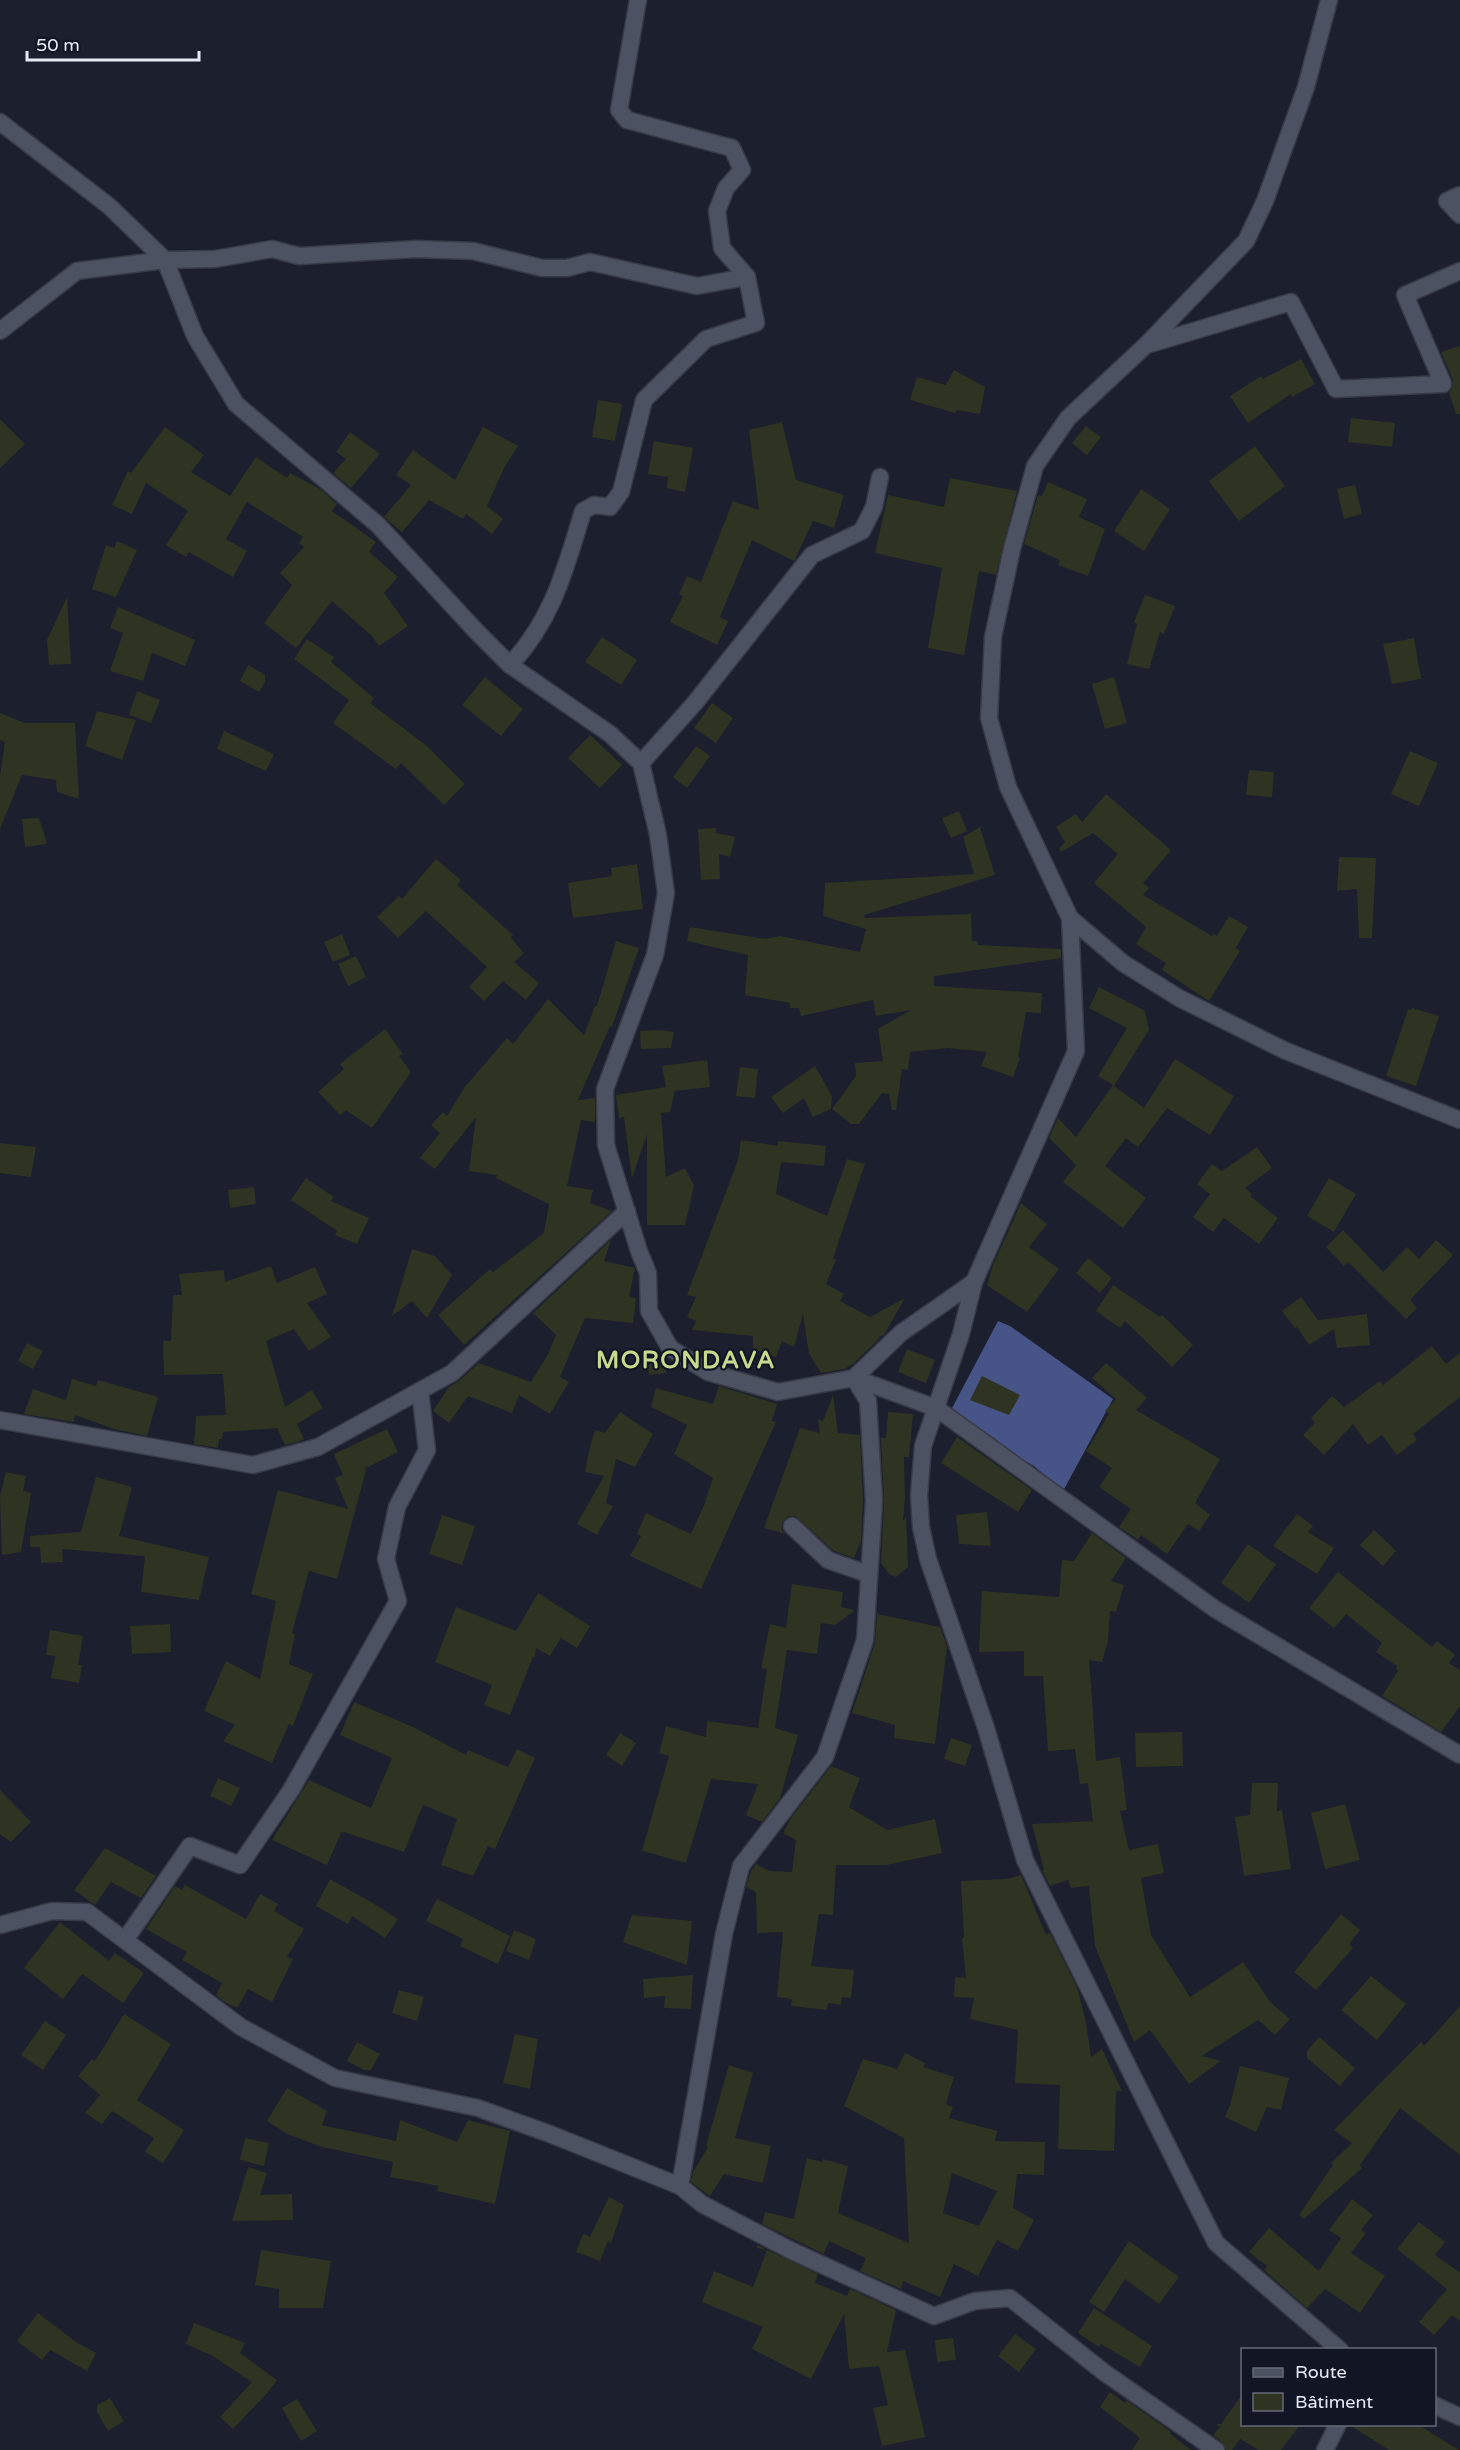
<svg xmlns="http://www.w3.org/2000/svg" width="1460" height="2450" font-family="'Varela Round',sans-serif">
  <rect width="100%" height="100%" fill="#1b1f2e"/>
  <polygon fill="#475487" points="998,1321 1010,1326 1113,1399 1063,1491 1034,1466 987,1440 951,1410"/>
  <g fill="#2f3322" fill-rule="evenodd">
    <polygon points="1460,346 1460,414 1456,414 1449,393 1453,385 1453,380 1441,352"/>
    <polygon points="1301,359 1315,384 1292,397 1291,394 1248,423 1230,396 1261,376 1263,379"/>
    <polygon points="954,370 985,387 980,414 957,410 955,413 910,400 917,377 946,385"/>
    <polygon points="598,400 622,404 615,441 592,437"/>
    <polygon points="1351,418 1395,423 1392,447 1348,442"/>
    <polygon points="0,419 25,444 0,468"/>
    <polygon points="782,422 796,480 844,495 834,528 813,521 794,561 752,540 720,617 728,621 717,645 670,622 683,596 679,594 687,576 701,582 733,501 759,510 749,430"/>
    <polygon points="1086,426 1101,437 1087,455 1072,443"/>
    <polygon points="165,427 204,455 191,472 230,496 256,457 287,478 290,473 320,489 337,504 332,511 376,542 369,552 398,577 384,593 408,626 379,646 372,636 332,601 296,648 264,623 292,585 280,573 304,547 299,543 303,537 247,502 226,539 247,551 233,577 189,552 186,557 166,545 188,511 146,483 132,514 112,505 128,471 131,473"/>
    <polygon points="483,427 518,446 505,466 487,506 503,519 492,534 466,514 463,519 429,500 402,532 384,517 411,485 396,475 413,450 455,480"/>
    <polygon points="350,432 380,454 351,488 333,473 346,459 336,452"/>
    <polygon points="654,441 693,448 685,492 667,488 668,477 648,474"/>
    <polygon points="1255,446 1285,486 1239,521 1209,481"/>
    <polygon points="950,478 1017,491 996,575 979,571 964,655 928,648 942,568 875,553 888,495 944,507"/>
    <polygon points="1048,482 1087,499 1079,517 1105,529 1088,576 1058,565 1060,560 1024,544 1038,495 1042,496"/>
    <polygon points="1355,485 1362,514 1344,519 1337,489"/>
    <polygon points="1141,489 1170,509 1144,551 1114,531"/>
    <polygon points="117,541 137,550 116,597 92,589 106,545 114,548"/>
    <polygon points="1145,595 1175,606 1164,634 1160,632 1149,669 1127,664 1137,624 1134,622"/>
    <polygon points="67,597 71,664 49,665 47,640"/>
    <polygon points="118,607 195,640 185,666 152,653 143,681 110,671 123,633 110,628"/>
    <polygon points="602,637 637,660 621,685 585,662"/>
    <polygon points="1414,638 1421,679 1392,684 1383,644"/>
    <polygon points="307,639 334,657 331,662 374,698 370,703 427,746 465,784 444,805 401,763 396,769 333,723 349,700 294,659"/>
    <polygon points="248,665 265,675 265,682 259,692 240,681"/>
    <polygon points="485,677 523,709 501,736 462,705"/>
    <polygon points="1114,677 1127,723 1105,729 1092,684"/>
    <polygon points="137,691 160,700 151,723 129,715"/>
    <polygon points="712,703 733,718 716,743 694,728"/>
    <polygon points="97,711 136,720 122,760 85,746"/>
    <polygon points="0,713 25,723 75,723 79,799 57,792 56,780 22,775 0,829 0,776 5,742 0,740"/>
    <polygon points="224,731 274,754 266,771 217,749"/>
    <polygon points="590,735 622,765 600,788 568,758"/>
    <polygon points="696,746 710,756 687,788 673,777"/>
    <polygon points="1410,751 1438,763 1419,806 1391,794"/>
    <polygon points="1249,770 1274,772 1272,797 1246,795"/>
    <polygon points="1106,794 1171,850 1143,883 1149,888 1143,895 1212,936 1213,933 1217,936 1229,916 1248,927 1236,948 1240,951 1209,1001 1162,970 1166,963 1136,944 1146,927 1094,883 1118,854 1093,833 1061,852 1059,849 1065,842 1056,827 1076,814 1082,822"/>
    <polygon points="959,811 967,831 951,838 942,818"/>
    <polygon points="39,818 47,844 25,847 22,819"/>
    <polygon points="980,827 995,875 864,915 865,918 971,914 972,941 977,941 978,945 1061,949 1061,958 934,976 934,986 1042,993 1041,1013 1026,1012 1018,1057 1020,1058 1013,1077 981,1066 987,1052 948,1048 910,1052 908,1070 902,1069 896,1110 892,1110 889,1094 882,1093 859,1124 851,1124 832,1109 856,1076 855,1063 883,1061 878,1029 911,1010 876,1016 873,1000 801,1016 799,1008 790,1008 790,1003 745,995 748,955 687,941 690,927 766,939 780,936 860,952 866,929 823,916 825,883 974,874 963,837"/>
    <polygon points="716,828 716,833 735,837 730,857 719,854 720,879 701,880 698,829"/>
    <polygon points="1339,857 1376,858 1372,938 1359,938 1357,889 1337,891"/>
    <polygon points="436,859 461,880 457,885 513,935 511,938 524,953 514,962 539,983 526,1000 503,981 484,1001 469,987 487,967 426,911 398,938 377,917 399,896 402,899"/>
    <polygon points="637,864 643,909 573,918 568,883 612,876 611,868"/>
    <polygon points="342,934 350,955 333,962 324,942"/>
    <polygon points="616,941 639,948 612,1027 610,1026 578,1100 595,1098 595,1122 581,1120 567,1186 593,1190 590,1203 612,1211 464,1345 438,1315 490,1269 493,1272 544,1233 549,1204 496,1178 497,1175 469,1171 476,1117 435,1169 420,1158 440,1133 431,1125 443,1112 447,1116 464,1088 507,1038 513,1044 548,999 584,1035 595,1006 597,1006"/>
    <polygon points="356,956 366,977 348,986 338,964"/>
    <polygon points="1099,987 1145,1011 1149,1030 1114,1086 1144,1108 1175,1059 1234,1096 1210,1135 1167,1108 1138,1147 1126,1138 1105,1166 1146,1198 1123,1228 1063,1182 1076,1165 1049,1138 1058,1118 1076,1137 1113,1085 1098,1076 1127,1028 1089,1008"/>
    <polygon points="1412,1008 1439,1016 1416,1086 1386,1076 1408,1009 1411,1010"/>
    <polygon points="385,1029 403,1054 399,1056 411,1072 372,1128 346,1110 340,1115 318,1092 344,1069 340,1064"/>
    <polygon points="661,1030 674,1032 671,1048 641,1049 640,1031"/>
    <polygon points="707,1060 710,1087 675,1091 670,1112 661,1113 666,1177 685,1168 694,1186 685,1225 647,1225 647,1134 632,1178 624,1117 619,1118 616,1095 666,1087 662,1066"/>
    <polygon points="815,1066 832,1096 831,1109 813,1117 804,1098 783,1113 771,1097"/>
    <polygon points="740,1067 758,1069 755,1098 736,1096"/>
    <polygon points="741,1140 778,1146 778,1141 826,1146 824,1166 781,1162 776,1194 827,1216 847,1159 865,1164 833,1258 836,1260 826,1284 844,1294 840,1301 870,1317 905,1298 884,1335 878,1337 880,1338 853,1364 844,1369 821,1373 809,1354 803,1314 794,1347 782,1341 776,1357 753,1349 753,1336 692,1330 696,1321 687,1317 696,1297 687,1295 738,1160"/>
    <polygon points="0,1143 36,1147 31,1177 0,1173"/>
    <polygon points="1257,1147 1272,1168 1245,1188 1252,1194 1250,1196 1278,1218 1259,1244 1224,1218 1213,1232 1193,1217 1210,1194 1197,1184 1212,1164 1222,1171"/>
    <polygon points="306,1178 334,1197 331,1201 369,1218 357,1244 335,1235 337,1231 291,1200"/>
    <polygon points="1329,1178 1356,1194 1334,1232 1307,1216"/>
    <polygon points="254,1187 256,1204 230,1208 228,1190"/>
    <polygon points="1021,1203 1047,1224 1029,1247 1059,1269 1027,1312 987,1285 993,1265"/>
    <polygon points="1343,1230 1383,1272 1407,1247 1419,1259 1436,1240 1453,1255 1410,1300 1417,1308 1406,1319 1348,1262 1344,1266 1326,1247"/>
    <polygon points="611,1240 604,1261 635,1268 629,1297 636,1298 633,1323 585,1318 560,1377 569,1382 550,1414 519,1395 512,1413 468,1396 449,1423 433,1411 449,1387 459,1381 479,1363 531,1382 547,1356 556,1335 533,1313"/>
    <polygon points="412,1249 435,1256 452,1275 427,1318 412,1301 392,1316"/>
    <polygon points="1088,1258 1112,1278 1100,1293 1076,1273"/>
    <polygon points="271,1266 277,1283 315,1267 327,1294 307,1303 331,1337 309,1351 294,1329 266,1341 285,1407 312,1390 323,1408 297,1424 304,1439 298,1442 285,1445 277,1428 223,1432 222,1439 219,1439 218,1448 194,1444 196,1416 226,1415 223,1374 164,1375 163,1341 171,1341 173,1295 182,1295 179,1274 224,1270 225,1282"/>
    <polygon points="1113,1285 1160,1317 1162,1315 1193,1345 1172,1367 1125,1321 1120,1328 1096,1311"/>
    <polygon points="1301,1297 1318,1320 1367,1314 1370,1345 1337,1348 1334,1329 1309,1345 1297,1327 1295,1328 1282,1311"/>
    <polygon points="27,1343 43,1351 33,1369 18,1361"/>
    <polygon points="1432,1346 1446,1364 1460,1353 1460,1397 1413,1434 1417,1440 1397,1455 1382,1435 1368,1445 1353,1424 1324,1455 1303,1435 1315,1423 1311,1418 1332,1396 1344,1407 1380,1381 1383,1385"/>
    <polygon points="907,1349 935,1360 926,1383 898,1372"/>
    <polygon points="662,1354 664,1357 666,1373 649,1375 647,1356"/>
    <polygon points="1106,1363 1147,1398 1136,1410 1220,1459 1195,1503 1210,1515 1199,1531 1188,1524 1167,1554 1141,1535 1138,1540 1119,1527 1131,1509 1099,1487 1112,1468 1086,1451 1109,1414 1105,1411 1116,1399 1092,1378"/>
    <polygon points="982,1376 1020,1395 1009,1415 970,1400"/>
    <polygon points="72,1379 96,1386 98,1380 158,1397 147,1436 114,1429 75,1415 74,1422 24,1414 33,1389 66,1400"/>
    <polygon points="719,1386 777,1404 772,1421 776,1422 701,1589 630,1556 641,1536 637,1534 646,1513 691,1534 706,1501 705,1501 713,1478 674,1454 687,1425 651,1407 656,1388 713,1404"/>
    <polygon points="833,1395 838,1433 860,1435 863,1501 861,1541 854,1558 834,1551 795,1516 788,1516 782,1523 782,1530 786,1534 764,1528 800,1428 820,1433 818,1419 823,1421"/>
    <polygon points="620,1412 653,1434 635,1467 616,1459 606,1503 613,1506 597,1535 577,1524 604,1476 585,1472 590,1447 595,1430 605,1433"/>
    <polygon points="888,1412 913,1414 909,1457 904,1457 905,1499 903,1521 906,1516 908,1567 896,1577 889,1574 881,1563 884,1502 881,1438 886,1438"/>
    <polygon points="387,1429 398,1452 364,1469 366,1470 337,1579 309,1571 292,1633 295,1634 289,1664 313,1674 293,1726 289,1724 272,1763 223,1741 235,1725 204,1711 226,1661 260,1679 276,1601 251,1594 278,1490 348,1509 335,1478 343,1475 334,1454"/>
    <polygon points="957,1437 1032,1490 1018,1512 941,1463"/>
    <polygon points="6,1472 26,1476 23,1491 31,1493 21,1552 2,1555 0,1496"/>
    <polygon points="96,1477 132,1487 119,1536 209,1557 199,1600 141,1592 145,1556 62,1549 63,1562 41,1563 40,1547 30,1547 30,1536 81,1532"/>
    <polygon points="987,1512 991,1546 959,1544 956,1515"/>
    <polygon points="1297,1514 1313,1526 1308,1532 1334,1548 1317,1574 1273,1546"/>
    <polygon points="442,1515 475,1526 462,1565 429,1554"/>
    <polygon points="1374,1530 1396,1551 1383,1566 1360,1545"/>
    <polygon points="1092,1533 1126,1558 1111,1581 1124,1585 1116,1612 1110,1611 1108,1641 1102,1662 1089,1660 1092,1697 1096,1761 1120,1757 1127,1810 1120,1811 1129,1850 1158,1844 1164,1873 1141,1878 1151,1935 1190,1997 1243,1962 1270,2002 1290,2019 1275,2035 1258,2020 1202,2056 1221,2061 1189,2084 1150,2030 1134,2042 1095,1946 1089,1886 1071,1888 1068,1880 1050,1886 1042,1870 1044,1870 1032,1824 1093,1821 1088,1783 1080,1784 1075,1749 1048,1751 1043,1676 1024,1676 1024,1651 979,1652 982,1591 1059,1597 1062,1560 1074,1561"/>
    <polygon points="1248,1544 1276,1564 1249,1603 1221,1583"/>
    <polygon points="1338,1572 1432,1647 1437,1641 1455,1655 1449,1663 1460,1670 1460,1706 1441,1732 1382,1696 1398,1671 1396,1669 1397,1666 1376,1652 1382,1643 1346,1614 1334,1628 1309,1608"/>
    <polygon points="792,1584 843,1592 841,1607 855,1610 835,1625 821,1623 817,1654 787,1650 775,1728 798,1735 780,1798 762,1822 746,1815 758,1784 711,1779 686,1863 642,1851 669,1756 659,1753 666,1726 706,1737 707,1721 758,1728 767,1669 761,1668 770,1624 786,1628"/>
    <polygon points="538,1593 590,1626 577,1648 561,1638 550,1656 536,1648 535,1657 533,1657 510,1715 484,1705 492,1685 435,1662 456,1607 516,1631"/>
    <polygon points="877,1614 940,1627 947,1646 935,1744 894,1738 895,1725 852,1713 875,1643"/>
    <polygon points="170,1624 171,1652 132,1654 130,1626"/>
    <polygon points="50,1630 83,1636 78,1665 82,1665 79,1683 51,1678 55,1656 46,1655"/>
    <polygon points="354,1702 413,1727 466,1755 468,1750 508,1767 517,1749 535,1758 495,1849 488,1846 473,1876 441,1865 457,1819 423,1805 404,1852 344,1832 341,1833 327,1865 272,1840 309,1780 371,1808 392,1758 340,1735"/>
    <polygon points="1182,1732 1183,1766 1136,1767 1135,1733"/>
    <polygon points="620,1733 636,1743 622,1766 606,1755"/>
    <polygon points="951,1738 972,1745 965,1766 944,1759"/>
    <polygon points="831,1766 860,1778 849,1807 887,1830 935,1819 942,1853 887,1865 836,1865 833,1915 819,1914 811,1966 854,1970 851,1998 842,1997 841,2005 828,2003 827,2010 791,2006 792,1999 777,1997 783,1932 757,1933 756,1892 746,1887 751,1871 756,1864 769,1871 792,1872 796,1840 783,1833 791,1818"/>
    <polygon points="218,1778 240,1788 231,1806 210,1796"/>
    <polygon points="1252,1783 1278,1783 1277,1811 1282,1810 1291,1869 1244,1876 1235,1817 1250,1815"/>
    <polygon points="0,1790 31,1822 11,1842 0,1834"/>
    <polygon points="1345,1804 1360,1860 1325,1869 1311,1813"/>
    <polygon points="105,1848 156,1876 141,1898 111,1882 95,1905 74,1890"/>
    <polygon points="1021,1875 1046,1935 1050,1933 1077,1987 1086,2022 1091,2057 1102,2049 1122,2091 1116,2091 1114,2151 1058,2149 1060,2085 1015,2083 1018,2030 970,2019 974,1998 954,1997 955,1977 966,1978 962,1938 964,1937 961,1881 1007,1879"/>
    <polygon points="330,1879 371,1902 398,1919 385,1938 352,1916 348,1924 316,1906"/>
    <polygon points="185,1885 246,1919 260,1894 278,1904 274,1911 304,1929 287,1957 293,1959 272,2002 248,1989 237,2008 223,2001 216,1995 222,1983 182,1960 187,1952 146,1929 175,1886 182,1890"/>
    <polygon points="437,1899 510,1936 498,1964 460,1946 463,1939 426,1921"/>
    <polygon points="1341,1914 1360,1930 1349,1944 1353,1948 1316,1990 1294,1972"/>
    <polygon points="632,1915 692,1921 687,1965 623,1942"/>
    <polygon points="60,1922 109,1961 115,1953 144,1973 123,2003 82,1974 63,1999 24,1968"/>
    <polygon points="514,1930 536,1939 529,1960 506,1951"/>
    <polygon points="693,1975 691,2009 664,2008 665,1996 644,1998 643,1979"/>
    <polygon points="1371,1976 1406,2004 1377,2040 1341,2010"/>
    <polygon points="399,1990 424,1997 417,2021 392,2013"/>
    <polygon points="1460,2006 1460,2155 1400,2108 1360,2165 1362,2168 1304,2219 1299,2215 1333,2165 1331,2163 1352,2143 1334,2130 1421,2042 1424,2046"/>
    <polygon points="124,2014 171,2044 137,2100 184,2130 163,2163 145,2152 154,2138 112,2111 102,2124 85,2113 100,2095 78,2076 92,2059 95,2061"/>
    <polygon points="45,2021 66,2035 43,2070 21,2055"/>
    <polygon points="515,2034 538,2039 530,2089 503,2083"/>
    <polygon points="1319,2037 1355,2068 1340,2086 1307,2058 1307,2051"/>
    <polygon points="357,2042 380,2054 371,2070 364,2070 347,2061"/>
    <path d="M905,2053L925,2063L923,2067L954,2077L946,2104L953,2107L949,2118L997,2131L995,2141L1045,2142L1044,2175L1017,2174L1013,2208L1034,2220L1018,2251L997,2240L978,2276L954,2264L940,2297L903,2281L901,2289L860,2271L866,2258L829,2241L824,2254L762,2224L765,2212L794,2219L807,2158L822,2162L823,2159L848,2166L838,2213L909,2243L904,2138L844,2106L863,2059L897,2069ZM952,2173L997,2191L979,2226L943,2213Z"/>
    <polygon points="729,2065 753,2073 735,2138 771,2146 763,2183 724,2174 710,2196 691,2182 693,2172 708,2147 706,2146"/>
    <polygon points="1240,2066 1289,2078 1281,2110 1267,2107 1256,2132 1225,2117 1230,2105"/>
    <polygon points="287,2088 327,2111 322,2125 396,2141 400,2120 457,2142 468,2120 510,2131 495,2204 437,2191 438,2186 390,2177 393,2162 322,2147 287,2134 267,2121"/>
    <polygon points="245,2138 269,2143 264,2166 240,2160"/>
    <polygon points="248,2167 267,2173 260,2195 292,2194 293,2220 232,2221"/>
    <polygon points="609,2197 624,2205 611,2243 608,2241 600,2261 576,2252 583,2234 590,2237"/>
    <polygon points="1352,2199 1373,2215 1361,2230 1366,2233 1351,2253 1385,2276 1360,2313 1325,2289 1307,2308 1264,2270 1267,2266 1249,2252 1269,2228 1319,2271 1341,2238 1329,2230"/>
    <polygon points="1419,2222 1445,2242 1435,2255 1459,2272 1460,2271 1460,2321 1452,2315 1434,2335 1419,2322 1447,2289 1397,2249"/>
    <polygon points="1129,2241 1179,2277 1159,2304 1125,2279 1104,2312 1089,2302"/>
    <polygon points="757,2245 818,2274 815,2283 847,2296 850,2289 896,2310 887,2352 905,2350 925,2437 882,2446 873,2408 888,2405 879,2366 849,2369 844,2314 811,2379 752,2349 763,2327 702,2302 714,2271 753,2287 767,2250 757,2248"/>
    <polygon points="261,2250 331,2261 323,2308 279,2308 279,2289 255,2285"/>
    <polygon points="1094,2308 1152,2346 1140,2367 1101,2344 1099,2347 1078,2333"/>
    <polygon points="38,2313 76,2342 96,2353 87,2371 50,2350 42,2360 17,2341"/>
    <polygon points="194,2323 245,2343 240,2353 277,2380 268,2392 233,2429 220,2417 252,2382 211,2355 186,2344"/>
    <polygon points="1015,2334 1036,2349 1019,2372 998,2356"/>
    <polygon points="953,2338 956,2360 937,2362 935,2340"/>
    <polygon points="1110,2392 1125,2403 1126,2400 1171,2432 1170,2434 1191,2450 1132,2450 1140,2438 1100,2407"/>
    <polygon points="1242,2395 1242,2424 1301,2424 1281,2450 1259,2450 1240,2439 1232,2450 1226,2450 1222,2442 1213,2435 1220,2427 1216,2424 1221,2424"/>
    <polygon points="110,2398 124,2421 108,2431 97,2412 97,2405"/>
    <polygon points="297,2399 317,2431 301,2441 282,2408"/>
    <polygon points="1348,2424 1417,2424 1459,2450 1389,2450"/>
  </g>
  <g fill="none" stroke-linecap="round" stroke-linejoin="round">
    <g stroke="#383a47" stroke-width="19">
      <g id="minor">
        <polyline points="1329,0 1306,87 1265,201 1246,241 1146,345 1068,418 1035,466 1012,549 993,637 989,718 1008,787 1070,918 1076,1051 974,1282 961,1334 923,1446 919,1495 921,1527 928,1559 986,1728 1025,1860 1216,2243 1340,2350"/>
        <polyline points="0,122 109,206 165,260 195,336 236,404 378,525 476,631 510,665 610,734 641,763 658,835 666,893 655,955 605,1089 606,1145 639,1251 648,1273 649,1311 670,1348 708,1372 778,1392 854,1378 936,1408 1215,1609 1460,1755"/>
        <polyline points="1460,195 1447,201 1460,215"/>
        <polyline points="0,331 77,271 165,260 215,259 272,249 299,256 416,249 473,251 542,268 567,268 590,262 697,286 747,277"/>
        <polyline points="1150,344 1291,302 1336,389 1443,384 1405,295 1460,271"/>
        <path d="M510,665C553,619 565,570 583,511L594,505L610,507L621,492L644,400L706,339L756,323L747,277L722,248L717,211L726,188L742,170L732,148L627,120L619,110L638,0"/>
        <polyline points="641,763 694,704 812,555 862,531 874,507 880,477"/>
        <polyline points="1070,918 1123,963 1179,998 1286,1051 1460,1120"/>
        <polyline points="854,1378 868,1401 874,1501 865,1640 825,1757 741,1866 724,1934 680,2186 702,2204 792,2251 934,2316 975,2301 1010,2298 1105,2373 1216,2450"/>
        <polyline points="854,1378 901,1333 974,1282"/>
        <polyline points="0,1420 253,1465 318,1447 452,1373 627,1211"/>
        <polyline points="792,1526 828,1560 868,1574"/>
        <polyline points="0,1925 52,1911 87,1912 241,2027 335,2078 478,2108 550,2134 680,2186"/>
        <polyline points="125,1940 190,1846 240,1865 291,1790 398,1601 386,1559 397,1507 427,1450 420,1391"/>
        <polyline points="1434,2405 1460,2417"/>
        <polyline points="1325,2450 1338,2424"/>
      </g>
    </g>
    <use href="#minor" stroke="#4d5263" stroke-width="16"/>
  </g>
  <g text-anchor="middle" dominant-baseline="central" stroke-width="4.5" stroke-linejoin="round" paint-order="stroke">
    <g font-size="24" font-weight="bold" letter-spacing="1.5" fill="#c8da8e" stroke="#121624">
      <text x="686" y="1360">MORONDAVA</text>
    </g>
  </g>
  <rect x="1241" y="2348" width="195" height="78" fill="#121624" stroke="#676b78" stroke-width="1.5"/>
  <rect x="1253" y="2368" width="30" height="9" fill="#4d5263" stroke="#676b78" stroke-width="1.5"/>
  <text x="1295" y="2378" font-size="18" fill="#e7eaf5">Route</text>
  <rect x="1253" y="2393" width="30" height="18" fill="#2f3322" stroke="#676b78" stroke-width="1.5"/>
  <text x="1295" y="2408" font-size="18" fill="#e7eaf5">Bâtiment</text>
  <path d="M27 51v9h172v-9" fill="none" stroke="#e7eaf5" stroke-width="3"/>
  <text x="36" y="51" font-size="18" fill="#e7eaf5" stroke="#121624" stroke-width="4.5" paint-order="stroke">50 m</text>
</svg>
